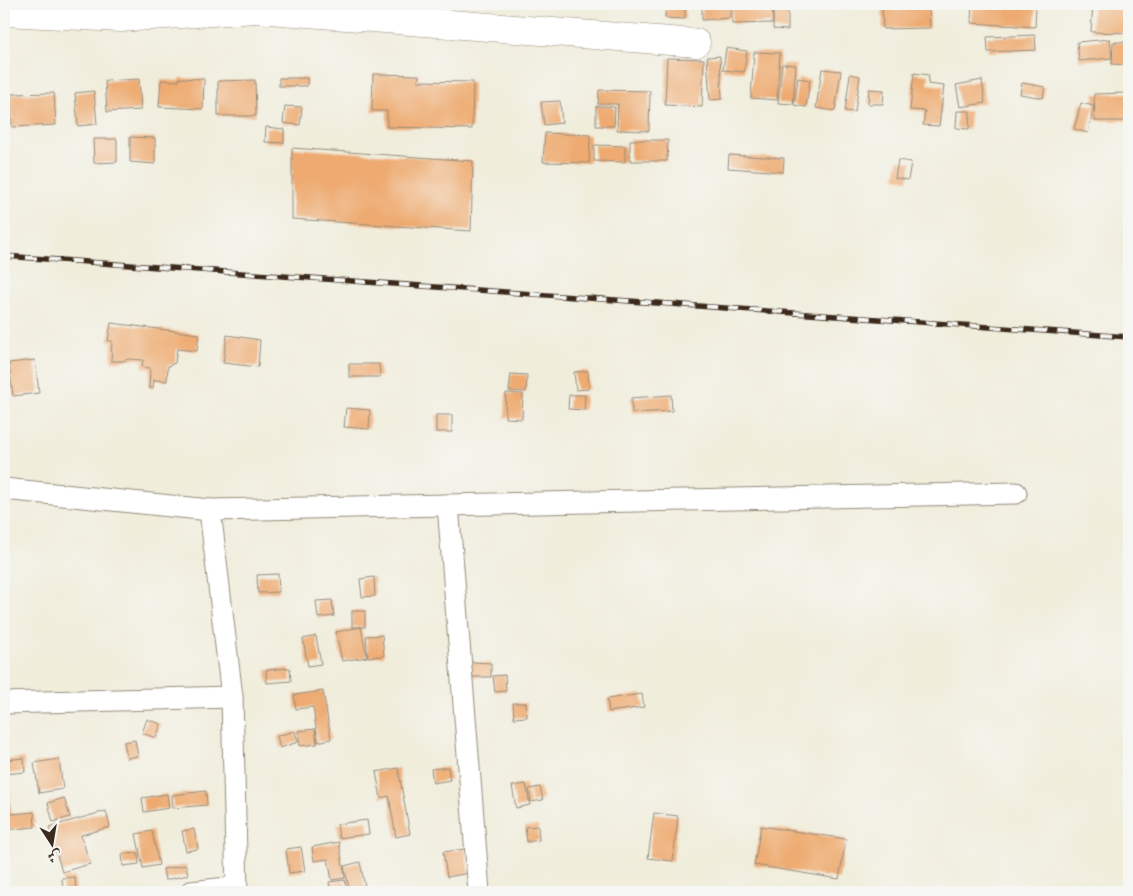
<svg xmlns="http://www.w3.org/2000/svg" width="1133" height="896" font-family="'Gentium Book Plus',Amiri,serif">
  <rect width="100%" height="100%" fill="#f6f6f2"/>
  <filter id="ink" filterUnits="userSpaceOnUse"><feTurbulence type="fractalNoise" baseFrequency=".02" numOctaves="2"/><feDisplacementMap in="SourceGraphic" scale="10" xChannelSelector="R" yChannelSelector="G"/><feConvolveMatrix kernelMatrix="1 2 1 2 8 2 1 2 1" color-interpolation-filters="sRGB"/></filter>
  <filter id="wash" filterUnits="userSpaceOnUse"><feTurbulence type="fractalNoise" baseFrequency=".0096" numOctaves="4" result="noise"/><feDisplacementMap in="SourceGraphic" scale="20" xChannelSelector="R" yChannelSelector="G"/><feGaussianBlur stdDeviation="1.12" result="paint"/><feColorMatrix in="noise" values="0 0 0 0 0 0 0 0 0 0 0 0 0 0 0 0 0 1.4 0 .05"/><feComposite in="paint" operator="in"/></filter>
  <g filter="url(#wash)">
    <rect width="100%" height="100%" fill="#f0eddb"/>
    <g id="blocks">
      <g fill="#eeaa70">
        <polygon points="666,4 685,4 685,19 665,18"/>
        <polygon points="702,4 730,4 730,18 702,20"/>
        <polygon points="732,4 745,4 745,6 772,5 773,23 732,24"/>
        <polygon points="882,4 929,4 930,28 883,29"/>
        <polygon points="972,4 1036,4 1035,27 971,23"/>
        <polygon points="1093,4 1129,4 1129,33 1091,32"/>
        <polygon points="773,5 788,6 788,30 773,29"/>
        <polygon points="1035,35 1036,50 988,52 987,37"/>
        <polygon points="1110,39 1112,58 1079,61 1077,42"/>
        <polygon points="1113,42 1129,42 1129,65 1112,64"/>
        <polygon points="726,48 747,51 744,72 723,70"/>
        <polygon points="754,52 780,53 777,100 751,98"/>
        <polygon points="720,56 722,99 710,100 707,57"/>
        <polygon points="667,58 704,59 702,107 665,105"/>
        <polygon points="782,64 796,65 793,104 778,103"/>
        <polygon points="822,69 841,71 835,111 816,108"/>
        <polygon points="914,73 929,75 928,84 944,86 939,126 923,125 925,111 910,110"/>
        <polygon points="373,74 419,75 418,81 473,82 472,129 387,127 387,111 372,111"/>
        <polygon points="850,74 860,76 855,112 845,111"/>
        <polygon points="179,78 204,79 203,109 159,107 161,80 179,81"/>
        <rect x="279" y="78" width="28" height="8"/>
        <polygon points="798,78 810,80 806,107 794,105"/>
        <polygon points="139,79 141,110 107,112 105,81"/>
        <polygon points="255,80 256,116 218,116 218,81"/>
        <polygon points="982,80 985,103 960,107 956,85"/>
        <polygon points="1022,83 1045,87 1043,98 1020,94"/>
        <polygon points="869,89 884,90 883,104 868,104"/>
        <polygon points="599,90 650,91 649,131 617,130 618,104 598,104"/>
        <polygon points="94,91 97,124 78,126 75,93"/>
        <polygon points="54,93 56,125 12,127 11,94"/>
        <polygon points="1127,93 1127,121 1095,121 1094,94"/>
        <polygon points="560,101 562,123 544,125 541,102"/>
        <polygon points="1081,103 1094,106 1088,133 1074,129"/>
        <polygon points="285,106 302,107 300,125 283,123"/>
        <polygon points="596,106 615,107 614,126 596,126"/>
        <polygon points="957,111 970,111 969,129 956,128"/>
        <polygon points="266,127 284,129 284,143 265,142"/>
        <polygon points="545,133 590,135 589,163 543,162"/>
        <polygon points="130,137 155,138 155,164 130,162"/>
        <polygon points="93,139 117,139 117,162 94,163"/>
        <polygon points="630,140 668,140 667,161 630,161"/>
        <polygon points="594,145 625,146 625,162 594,161"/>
        <polygon points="292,148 473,161 471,231 292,219"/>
        <polygon points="729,155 784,158 783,172 728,168"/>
        <polygon points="898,160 911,162 908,180 895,178"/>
        <polygon points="111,323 199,334 197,351 177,349 175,363 168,366 167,381 154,380 153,388 149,388 150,368 142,367 143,360 129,359 123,361 111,361 112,341 108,341"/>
        <polygon points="227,335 260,340 258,367 223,363"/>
        <polygon points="35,360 39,393 13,396 9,363"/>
        <polygon points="349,364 379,364 380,377 349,377"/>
        <polygon points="588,371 589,389 576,390 574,372"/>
        <polygon points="511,374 527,375 526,392 509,391"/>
        <polygon points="506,393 523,394 522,419 505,418"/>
        <polygon points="569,395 585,395 584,410 568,409"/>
        <polygon points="671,395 672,411 632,413 631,398"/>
        <polygon points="346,408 370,410 369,429 344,427"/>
        <rect x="436" y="415" width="16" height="17"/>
        <polygon points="278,574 279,592 258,593 257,575"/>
        <polygon points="374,577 375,596 362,597 360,579"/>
        <polygon points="332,600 334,616 318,618 316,601"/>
        <rect x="352" y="611" width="13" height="16"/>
        <polygon points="361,627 367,657 342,661 336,632"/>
        <polygon points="382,635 384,656 368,657 366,636"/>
        <polygon points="316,636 321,664 308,666 303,639"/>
        <polygon points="471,662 491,663 491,677 471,677"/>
        <polygon points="290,668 291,681 267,683 266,670"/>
        <polygon points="505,675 506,691 495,692 493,676"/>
        <polygon points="323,691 331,739 318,742 313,707 296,709 294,695"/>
        <polygon points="642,694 644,707 609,712 607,699"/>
        <polygon points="513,703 526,703 527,717 514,718"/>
        <polygon points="147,719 161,724 156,738 142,733"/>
        <polygon points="315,729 317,744 300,746 298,731"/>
        <polygon points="295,731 298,742 280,748 277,736"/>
        <polygon points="135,740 138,756 127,758 124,742"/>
        <polygon points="24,758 25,772 4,774 4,760"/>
        <polygon points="59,759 63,789 39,793 34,763"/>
        <polygon points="448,767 450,780 433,783 431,769"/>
        <polygon points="398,768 410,834 396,837 389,796 381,798 376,772"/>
        <polygon points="526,784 530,805 516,808 512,786"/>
        <polygon points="540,787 543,800 531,802 529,789"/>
        <polygon points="206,791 207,805 173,808 172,795"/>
        <polygon points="4,793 9,793 11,814 34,812 35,827 4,830"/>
        <polygon points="167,794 169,808 144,812 142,798"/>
        <polygon points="64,798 70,817 53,822 48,803"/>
        <polygon points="106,811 110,827 81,835 90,864 62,872 49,827"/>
        <polygon points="654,813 678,816 673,861 648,858"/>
        <polygon points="367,820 369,834 339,838 337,824"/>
        <polygon points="538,826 539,840 527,842 525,827"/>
        <polygon points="761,826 846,839 839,879 754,865"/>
        <polygon points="194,829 198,849 186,851 182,831"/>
        <polygon points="152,831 159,865 143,868 136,834"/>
        <polygon points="339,842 345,878 332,880 328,859 314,861 312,847"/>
        <polygon points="301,847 305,871 289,873 286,849"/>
        <polygon points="465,849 469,873 447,877 443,852"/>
        <polygon points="138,853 139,864 123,866 122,854"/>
        <polygon points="360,862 366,892 350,892 344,866"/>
        <polygon points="186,865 188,875 165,880 163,869"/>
        <polygon points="75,877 76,891 63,892 62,878"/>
        <polygon points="345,880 347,891 331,892 329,882"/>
      </g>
    </g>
  </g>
  <g filter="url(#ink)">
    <use href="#blocks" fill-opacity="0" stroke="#968c7c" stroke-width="1"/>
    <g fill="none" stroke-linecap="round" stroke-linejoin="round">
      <g stroke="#968c7c" stroke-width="23">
        <g id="street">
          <polyline points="4,489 210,510 1016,493"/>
          <polyline points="448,505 479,892"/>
          <polyline points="210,510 232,697 237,892"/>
          <polyline points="4,703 232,697"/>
          <polyline points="191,892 236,887"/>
        </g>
      </g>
      <g stroke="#968c7c" stroke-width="29">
        <polyline id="secondary" points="4,12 120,18 256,9 696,43"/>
      </g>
      <use href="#street" stroke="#fff" stroke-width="21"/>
      <use href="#secondary" stroke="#fff" stroke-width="28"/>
      <g stroke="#3b2a1e" stroke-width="5.5">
        <polyline id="rail" points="4,256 1129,337"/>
      </g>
      <use href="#rail" stroke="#f6f6f2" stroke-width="4" stroke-dasharray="11" stroke-linecap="butt"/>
    </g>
  </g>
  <rect width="1133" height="896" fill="none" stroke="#f6f6f2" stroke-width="20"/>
  <g transform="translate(52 844) rotate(168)" stroke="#f6f6f2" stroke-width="4" paint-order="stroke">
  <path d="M0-4L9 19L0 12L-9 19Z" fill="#3b2a1e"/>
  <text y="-8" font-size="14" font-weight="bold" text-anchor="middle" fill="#3b2a1e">ش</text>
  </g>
</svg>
